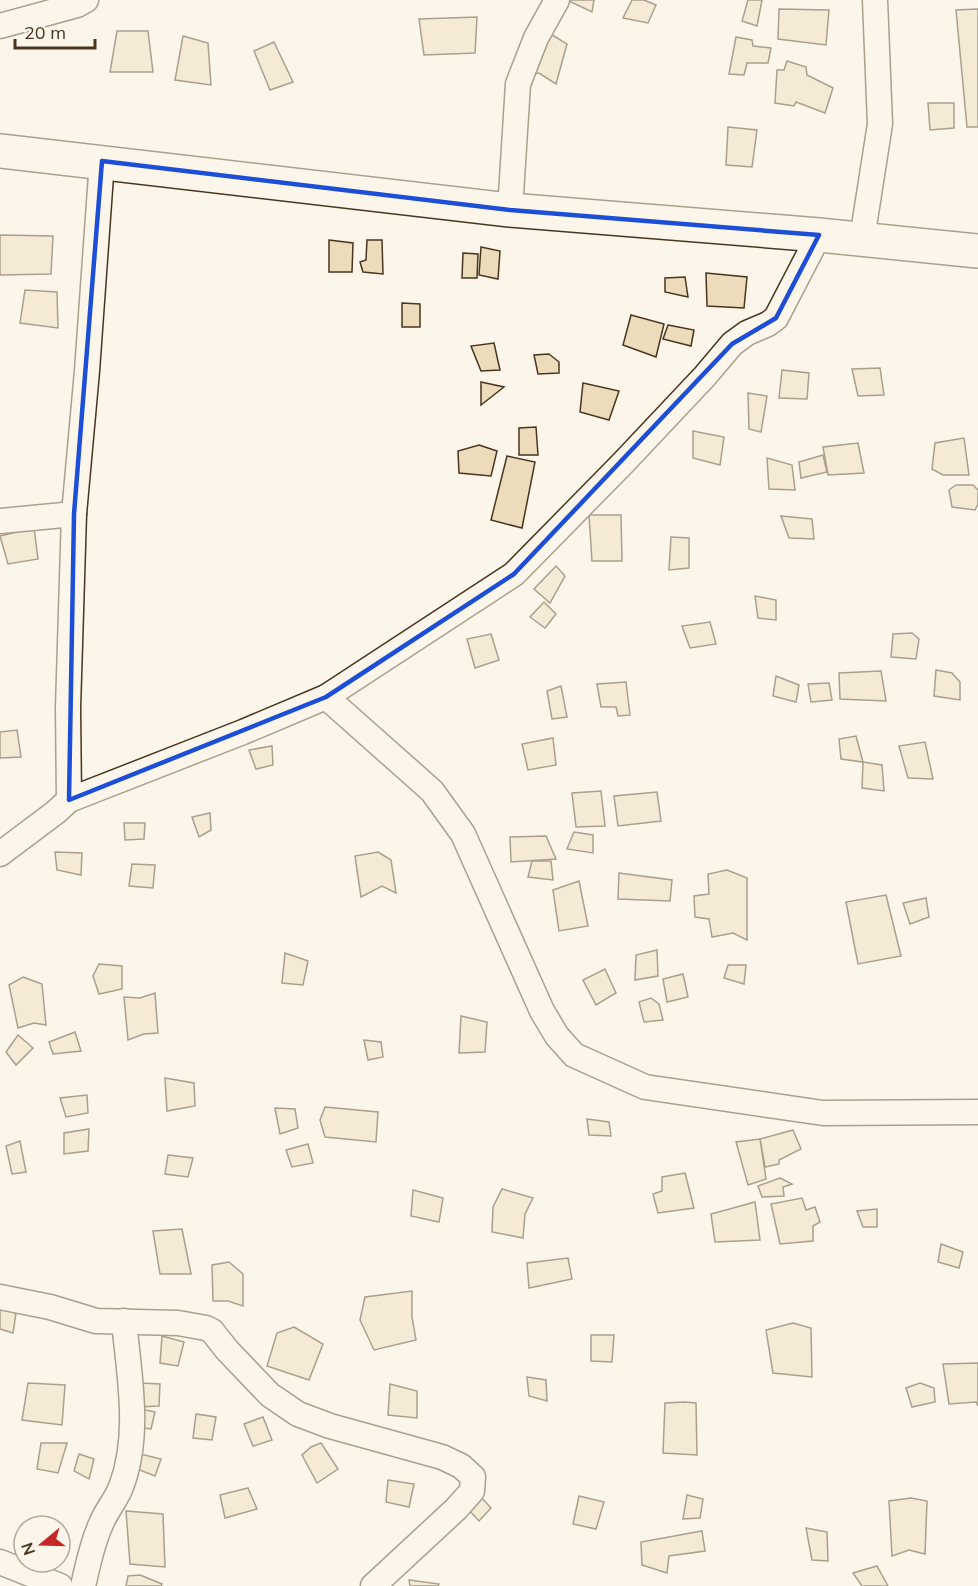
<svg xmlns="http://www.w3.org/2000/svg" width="978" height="1586" font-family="Mulish,sans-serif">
  <rect width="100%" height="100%" fill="#fbf6e9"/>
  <g fill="#ecdcbc" stroke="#4a3520" stroke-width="1.5">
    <polygon points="567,0 594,0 592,12"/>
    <polygon points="632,0 644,0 656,5 648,23 623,18"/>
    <polygon points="748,0 762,0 757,26 742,21"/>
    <polygon points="779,9 829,10 826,45 778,39"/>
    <polygon points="978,9 978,127 967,127 956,10"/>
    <polygon points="477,17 475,53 424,55 419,19"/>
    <polygon points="117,31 148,31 153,72 110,72"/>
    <polygon points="546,31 567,44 556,84 539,73 523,76"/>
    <polygon points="183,36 208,43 211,85 175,80"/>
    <polygon points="736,37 752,40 753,46 771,48 768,63 747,63 744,75 729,74"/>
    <polygon points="274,42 293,82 270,90 254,51"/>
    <polygon points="787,61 806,67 807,75 833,88 825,113 796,102 794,106 775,103 777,70 784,70"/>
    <polygon points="928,103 954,103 954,128 930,130"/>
    <polygon points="728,127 757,130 752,167 726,165"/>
    <polygon points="0,235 53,236 51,274 0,275"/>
    <polygon points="329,240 353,243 352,272 329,272"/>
    <polygon points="367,240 382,240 383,274 363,272 360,262 366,260"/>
    <polygon points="481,247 500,251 498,279 479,275"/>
    <polygon points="463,253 478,254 477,278 462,278"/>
    <polygon points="706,273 747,277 744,308 707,306"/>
    <polygon points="685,277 688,297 665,292 665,278"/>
    <polygon points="25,290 57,292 58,328 20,323"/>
    <polygon points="402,303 420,304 420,327 402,327"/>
    <polygon points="631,315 664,324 656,357 623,345"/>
    <polygon points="668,325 694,330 691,346 663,339"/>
    <polygon points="494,343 500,370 481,371 471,346"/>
    <polygon points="549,354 559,362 559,373 538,374 534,355"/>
    <polygon points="880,368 884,395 858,396 852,369"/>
    <polygon points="782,370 809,373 807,399 779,398"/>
    <polygon points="481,382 504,387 481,405"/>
    <polygon points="583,383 619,391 609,420 580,412"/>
    <polygon points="748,393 767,396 761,432 749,429"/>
    <polygon points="536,427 538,455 519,455 519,428"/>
    <polygon points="693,431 724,437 720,465 693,458"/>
    <polygon points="964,438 969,475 943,475 932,469 935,443"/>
    <polygon points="858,443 864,473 828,475 823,447"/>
    <polygon points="479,445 497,451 491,476 459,473 458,451"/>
    <polygon points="823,455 827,472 801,478 799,462"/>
    <polygon points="507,456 535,462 522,528 491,520"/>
    <polygon points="767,458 792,465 795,490 769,489"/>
    <polygon points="956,485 973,485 978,490 978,504 975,510 952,507 949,490"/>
    <polygon points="589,515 621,515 622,561 592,561"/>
    <polygon points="781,516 812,519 814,539 789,538"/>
    <polygon points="34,528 38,559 8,564 0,536"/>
    <polygon points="671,537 689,538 689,568 669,570"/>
    <polygon points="556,566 565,576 550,603 534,589"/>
    <polygon points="755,596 776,600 776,620 758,618"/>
    <polygon points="544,602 556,614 545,628 530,617"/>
    <polygon points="710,622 716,644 690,648 682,626"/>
    <polygon points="912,633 919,639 916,659 891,657 893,634"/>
    <polygon points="491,634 499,660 475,668 467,639"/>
    <polygon points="936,670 952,673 960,682 960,700 934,696"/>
    <polygon points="881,671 886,701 840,699 839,673"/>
    <polygon points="776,676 799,685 796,702 773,696"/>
    <polygon points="626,682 630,715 618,716 616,707 601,707 597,684"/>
    <polygon points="829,683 832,700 811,702 808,684"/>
    <polygon points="561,686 567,717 552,719 547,691"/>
    <polygon points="17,730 21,757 0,758 0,732"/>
    <polygon points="856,736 863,762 841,759 839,739"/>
    <polygon points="553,738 556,765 528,770 522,744"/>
    <polygon points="925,742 933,779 908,778 899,746"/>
    <polygon points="272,746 273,765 256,769 249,750"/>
    <polygon points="863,762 882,765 884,791 862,788"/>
    <polygon points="601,791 605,826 576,827 572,793"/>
    <polygon points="657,792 661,821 618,826 614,796"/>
    <polygon points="210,813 211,830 199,837 192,817"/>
    <polygon points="124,823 145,823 144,839 125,840"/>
    <polygon points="574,832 593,835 593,853 567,849"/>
    <polygon points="546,836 556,859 511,862 510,837"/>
    <polygon points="55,852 82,853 81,875 57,870"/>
    <polygon points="378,852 391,860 396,893 382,886 361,897 355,856"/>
    <polygon points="532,861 551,861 553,880 528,877"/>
    <polygon points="132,864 155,865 153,888 129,886"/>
    <polygon points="727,870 747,878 747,940 733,933 712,937 709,919 695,917 694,896 709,894 708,874"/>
    <polygon points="619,873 672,880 670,901 618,899"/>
    <polygon points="579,881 588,926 559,931 553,890"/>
    <polygon points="886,895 901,956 858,964 846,902"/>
    <polygon points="926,898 929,917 910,924 903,903"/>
    <polygon points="657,950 658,976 635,980 636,955"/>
    <polygon points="285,953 308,961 303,985 282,983"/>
    <polygon points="99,964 122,966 122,989 99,994 93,976"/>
    <polygon points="728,965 746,965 744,984 724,978"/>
    <polygon points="605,969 616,993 596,1005 583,980"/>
    <polygon points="683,974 688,997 667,1002 663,979"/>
    <polygon points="23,977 42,984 46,1025 34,1023 18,1028 9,985"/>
    <polygon points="155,993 158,1033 144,1034 128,1040 124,997 140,998"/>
    <polygon points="651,998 659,1004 663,1020 644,1022 639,1002"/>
    <polygon points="461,1016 487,1022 485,1052 459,1053"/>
    <polygon points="75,1032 81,1051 53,1054 49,1042"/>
    <polygon points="18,1035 33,1048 16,1065 6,1052"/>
    <polygon points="364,1040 381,1042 383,1057 368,1060"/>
    <polygon points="165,1078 194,1083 195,1106 167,1111"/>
    <polygon points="87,1095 88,1113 66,1117 60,1098"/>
    <polygon points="325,1107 378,1112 376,1142 325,1137 320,1120"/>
    <polygon points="275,1108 295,1109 298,1128 280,1134"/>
    <polygon points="587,1119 609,1122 611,1136 589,1135"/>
    <polygon points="89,1129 88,1151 64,1154 64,1133"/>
    <polygon points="793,1130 801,1149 779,1160 779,1164 765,1167 760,1139"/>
    <polygon points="760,1139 766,1179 748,1185 736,1142"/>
    <polygon points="20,1141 26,1172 12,1174 6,1146"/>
    <polygon points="308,1144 313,1163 292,1167 286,1150"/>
    <polygon points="168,1155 193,1158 188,1177 165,1174"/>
    <polygon points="685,1173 694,1208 658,1213 653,1194 662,1191 662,1177"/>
    <polygon points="780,1178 792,1184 783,1187 784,1196 762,1197 758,1186"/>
    <polygon points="502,1189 533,1198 525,1214 523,1238 492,1232 493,1207"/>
    <polygon points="413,1190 443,1198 439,1222 411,1216"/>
    <polygon points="802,1198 806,1210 815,1207 820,1222 813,1226 813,1241 780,1244 771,1204"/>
    <polygon points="755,1202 760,1240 715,1242 711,1214"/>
    <polygon points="877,1209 877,1227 863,1227 857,1211"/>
    <polygon points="182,1229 191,1274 160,1274 153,1231"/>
    <polygon points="941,1244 963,1252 959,1268 938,1262"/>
    <polygon points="568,1258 572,1279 529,1288 527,1263"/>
    <polygon points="229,1262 243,1274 243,1306 228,1301 213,1301 212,1265"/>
    <polygon points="412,1291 412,1317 416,1340 374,1350 360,1320 365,1297"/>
    <polygon points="0,1303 17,1306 13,1333 0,1329"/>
    <polygon points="793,1323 811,1328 812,1377 773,1373 766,1330"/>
    <polygon points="294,1327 323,1344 309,1380 267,1366 277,1333"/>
    <polygon points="591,1335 614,1335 612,1362 591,1361"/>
    <polygon points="162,1336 184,1342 178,1366 160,1363"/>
    <polygon points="978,1363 978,1406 976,1402 949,1404 943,1364"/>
    <polygon points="527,1377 546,1380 547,1401 529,1396"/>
    <polygon points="28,1383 65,1385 62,1425 22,1420"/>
    <polygon points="140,1383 160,1384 159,1406 138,1407"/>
    <polygon points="920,1383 934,1388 935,1402 912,1407 906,1388"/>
    <polygon points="390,1384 417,1391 417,1418 388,1415"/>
    <polygon points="685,1402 696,1403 697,1455 663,1453 665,1403"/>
    <polygon points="137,1408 155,1412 151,1429 135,1427"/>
    <polygon points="196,1414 216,1417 212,1440 193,1438"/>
    <polygon points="263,1417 272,1440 253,1446 244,1424"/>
    <polygon points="41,1443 67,1443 58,1473 37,1469"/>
    <polygon points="321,1443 338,1469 317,1483 302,1455 311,1447"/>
    <polygon points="136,1453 161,1459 155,1476 137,1469"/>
    <polygon points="79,1454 94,1459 89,1479 74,1471"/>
    <polygon points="388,1480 414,1484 409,1507 386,1502"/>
    <polygon points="248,1488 257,1509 225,1518 220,1495"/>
    <polygon points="687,1495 703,1499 700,1518 683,1519"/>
    <polygon points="480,1496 491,1508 479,1521 466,1507"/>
    <polygon points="579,1496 604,1502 596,1529 573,1524"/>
    <polygon points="911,1498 927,1501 925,1554 909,1550 892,1556 889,1501"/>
    <polygon points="126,1511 163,1514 165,1567 130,1564"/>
    <polygon points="806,1528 827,1532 828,1561 812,1560"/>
    <polygon points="702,1531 705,1551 669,1556 667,1573 642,1565 641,1542"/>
    <polygon points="877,1566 888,1586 862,1586 853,1573"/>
    <polygon points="140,1575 162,1584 161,1586 126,1586 128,1576"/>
    <polygon points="409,1580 439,1584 438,1586 410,1586"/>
  </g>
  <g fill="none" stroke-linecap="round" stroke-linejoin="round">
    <g stroke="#4a3520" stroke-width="27">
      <g id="minor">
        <polyline points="0,26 77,5 86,0"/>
        <polyline points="510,210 518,84 536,38 557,0"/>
        <polyline points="862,239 880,124 875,0"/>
        <polyline points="0,521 74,514"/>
        <polyline points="326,697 432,791 463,834 542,1011 557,1036 574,1055 645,1087 823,1113 978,1112"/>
        <polyline points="69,800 243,732 326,697 514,574 624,462 705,376 732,344 747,333 768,324 776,318 819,235"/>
        <polyline points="0,854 56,812 69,800 68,708 74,514 87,371 102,161"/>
        <polyline points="0,1297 50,1307 96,1321 178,1323 206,1328 212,1331 227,1350 270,1395 298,1414 330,1426 442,1457 461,1466 473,1477 472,1491 456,1509 373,1586"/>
        <polyline points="0,1562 60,1586"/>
        <path d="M83,1586C88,1565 92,1543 101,1524C106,1511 116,1500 121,1487C141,1435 129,1375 124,1321"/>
      </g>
    </g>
    <g stroke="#4a3520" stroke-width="36">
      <polyline id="primary" points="0,151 510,210 819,235 978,251"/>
    </g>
    <use href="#minor" stroke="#fbf6e9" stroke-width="24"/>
    <use href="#primary" stroke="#fbf6e9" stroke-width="33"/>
  </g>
  <path d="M0 0H978V1586H0ZM102,161L510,210L819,235L776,318L732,344L514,574L326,697L69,800L74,514Z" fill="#fbf6e9" fill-opacity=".55" fill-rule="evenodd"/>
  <path fill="none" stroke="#1d4ed8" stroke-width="4.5" stroke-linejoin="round" d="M102,161L510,210L819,235L776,318L732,344L514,574L326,697L69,800L74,514Z"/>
  <g transform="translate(42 1544) rotate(251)"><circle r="28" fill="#fbf6e9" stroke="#b4a999" stroke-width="1.5"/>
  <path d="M0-4.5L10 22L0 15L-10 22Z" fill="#c62828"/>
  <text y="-9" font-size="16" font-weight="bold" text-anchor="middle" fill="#4a3520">N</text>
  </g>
  <path d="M15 39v9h80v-9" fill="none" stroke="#4a3520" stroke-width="3"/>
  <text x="24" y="39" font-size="18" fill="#4a3520" stroke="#fbf6e9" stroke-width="4.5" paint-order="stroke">20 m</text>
</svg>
